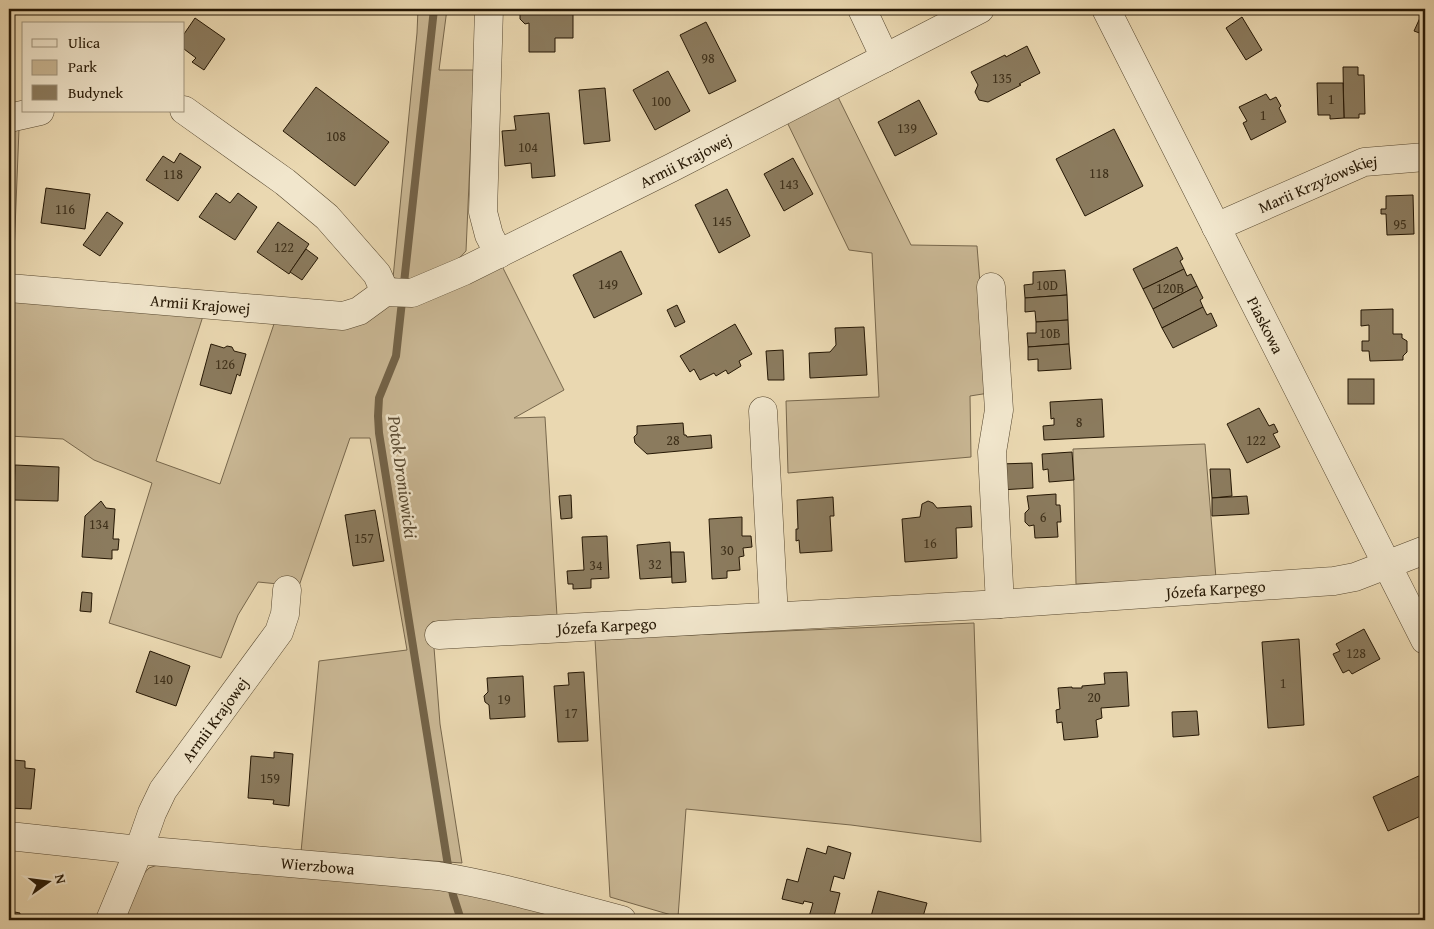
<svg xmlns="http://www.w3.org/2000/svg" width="1434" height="929" font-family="'Gentium Book Plus',serif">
  <rect width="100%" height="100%" fill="#ead8b1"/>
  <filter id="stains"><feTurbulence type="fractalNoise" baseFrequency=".004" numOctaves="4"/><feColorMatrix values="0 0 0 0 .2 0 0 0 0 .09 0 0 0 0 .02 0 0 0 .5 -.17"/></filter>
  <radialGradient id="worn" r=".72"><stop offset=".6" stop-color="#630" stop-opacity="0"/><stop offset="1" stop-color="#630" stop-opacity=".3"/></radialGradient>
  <g fill="#c9b794" stroke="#77674c">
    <polygon points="418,9 447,9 439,70 474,70 466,251 450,268 417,281 393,278 417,33"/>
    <polygon points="837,95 911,245 977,246 989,393 970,396 971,457 788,473 786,401 879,397 872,253 849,250 786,120"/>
    <polygon points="9,98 19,129 13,279 9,279"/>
    <polygon points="501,264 564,390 514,418 545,417 557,616 432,622 440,724 462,863 301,852 319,661 407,650 370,438 350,438 299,586 258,582 238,615 221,658 109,623 152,483 94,460 63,439 9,436 9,361 12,298 204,313 156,461 220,484 276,318 395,301"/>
    <polygon points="1205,444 1216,578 1076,584 1073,449"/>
    <polygon points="974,623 981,842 851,825 686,809 678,917 610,897 595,639"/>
    <polygon points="166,862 425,883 584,920 118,920 128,891 149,868"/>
  </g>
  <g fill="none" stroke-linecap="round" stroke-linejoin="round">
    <g stroke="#736348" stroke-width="8">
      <polyline points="434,9 396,356 379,398 378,416 379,433 449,872"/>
      <polyline points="451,884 453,895 461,920"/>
    </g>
  </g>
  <g fill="#8b7b5e" stroke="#251704">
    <polygon points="523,9 554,9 554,11 573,12 573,38 555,38 555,52 529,52 529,23 525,24 520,19 520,11"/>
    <polygon points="1424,9 1425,9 1425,35 1414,31"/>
    <polygon points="1242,17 1262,50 1246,60 1226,28"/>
    <polygon points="195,18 225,39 204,70 192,62 196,58 184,49 184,34"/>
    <polygon points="706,22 736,81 709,94 680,35"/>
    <polygon points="1027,46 1040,73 1019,84 1021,85 988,102 979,100 975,92 978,85 971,72 1005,55 1006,57"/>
    <polygon points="1343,67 1358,67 1358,75 1364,75 1365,114 1359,114 1359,118 1344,118"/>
    <polygon points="668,71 690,111 655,130 633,90"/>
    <polygon points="1317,83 1343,83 1344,118 1330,119 1330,115 1318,115"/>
    <polygon points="316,87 389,142 355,186 283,131"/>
    <polygon points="605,88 610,141 584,144 579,90"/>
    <polygon points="1266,94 1270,100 1276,97 1281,106 1279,108 1286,122 1251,140 1243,123 1247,121 1239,107"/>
    <polygon points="919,100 937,134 895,156 878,122"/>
    <polygon points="549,113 555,176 532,178 531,163 505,166 502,131 516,130 514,116"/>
    <polygon points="1114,129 1143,186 1085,216 1056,159"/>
    <polygon points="180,153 201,167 178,201 146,180 163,156 174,163"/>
    <polygon points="793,158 813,194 784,211 764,174"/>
    <polygon points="46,188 90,194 85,229 41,223"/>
    <polygon points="727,189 750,236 719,253 695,205"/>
    <polygon points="216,193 230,203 238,193 257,207 235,240 199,217"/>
    <polygon points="1413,195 1414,234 1387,235 1386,214 1381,214 1381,209 1386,209 1386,196"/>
    <polygon points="107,212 123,223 100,256 83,245"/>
    <polygon points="278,222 309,244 289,274 257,252"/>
    <polygon points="1177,247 1183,259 1180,261 1184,269 1143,289 1133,269"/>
    <polygon points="306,249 318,258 302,280 290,272"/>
    <polygon points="621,251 642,294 594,318 573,275"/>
    <polygon points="1184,269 1187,276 1191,274 1197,286 1153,309 1143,289"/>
    <polygon points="1065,270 1067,295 1025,298 1024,285 1033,284 1033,272"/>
    <polygon points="1197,286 1203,298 1200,300 1203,307 1162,328 1153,309"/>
    <polygon points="1067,295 1068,320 1036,322 1035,311 1025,312 1025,298"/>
    <polygon points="677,305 685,322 675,327 667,310"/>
    <polygon points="1203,307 1207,315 1211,313 1217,326 1173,348 1162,328"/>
    <polygon points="1393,309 1393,334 1402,334 1402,338 1407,341 1407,352 1403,356 1403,360 1370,361 1369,351 1362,351 1362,341 1369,341 1369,325 1361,326 1361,310"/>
    <polygon points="1068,320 1069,344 1028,347 1027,333 1036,333 1036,322"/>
    <polygon points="735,324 752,354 739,361 741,366 728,374 726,370 716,376 714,373 700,380 694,369 690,372 680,356"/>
    <polygon points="864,327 867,375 810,378 809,353 830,352 836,345 835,328"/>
    <polygon points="211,344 224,348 227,346 232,347 234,351 246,354 240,376 237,374 231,394 200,385"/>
    <polygon points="1069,344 1071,369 1038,371 1038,359 1028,360 1028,347"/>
    <polygon points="783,350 784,380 768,380 766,351"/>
    <rect x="1348" y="379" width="26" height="25"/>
    <polygon points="1102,399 1104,437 1044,440 1043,426 1054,425 1054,418 1051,419 1050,402"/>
    <polygon points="1259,408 1269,426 1274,424 1278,432 1273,434 1280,447 1247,463 1227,424"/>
    <polygon points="683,423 684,435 686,435 687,437 711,435 712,448 647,454 635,443 634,437 637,434 637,426"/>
    <polygon points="1072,452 1074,480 1049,482 1048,469 1043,470 1042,454"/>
    <polygon points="1032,463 1033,488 1000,490 999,464"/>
    <polygon points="15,465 59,467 58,501 14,500"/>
    <polygon points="1210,469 1230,469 1232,496 1212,498"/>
    <polygon points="1056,494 1056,505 1060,505 1061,522 1057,522 1058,537 1035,538 1034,525 1029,526 1025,522 1025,513 1029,509 1027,496"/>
    <polygon points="571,495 572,518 561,519 559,496"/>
    <polygon points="1247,496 1249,514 1212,516 1212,498"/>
    <polygon points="833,497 834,516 830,516 832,551 800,553 799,540 796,541 796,529 798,529 797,500"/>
    <polygon points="101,501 106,508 115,509 113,539 119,539 118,550 112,550 112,559 82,557 85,516"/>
    <polygon points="928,501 933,503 937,508 971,506 972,527 956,528 957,558 905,562 902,519 920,517 922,504"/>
    <polygon points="375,510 384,561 353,566 345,515"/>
    <polygon points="742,517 742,536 751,536 752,547 743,548 744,556 739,557 740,570 727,571 727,578 712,579 709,519"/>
    <polygon points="607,536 609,578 591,579 591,588 573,589 573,584 568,584 567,571 584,570 582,537"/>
    <polygon points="670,542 672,577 640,579 637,545"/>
    <polygon points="671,552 684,552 686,582 672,583"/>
    <polygon points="82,592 92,593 91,612 80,611"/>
    <polygon points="1364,629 1380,659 1352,674 1349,670 1343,673 1333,654 1340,651 1336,644"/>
    <polygon points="1299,639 1304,725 1268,728 1262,642"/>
    <polygon points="150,651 190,666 176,706 136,692"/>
    <polygon points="584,672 588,741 558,742 554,686 569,685 568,673"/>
    <polygon points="1127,672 1129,706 1101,708 1102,718 1096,720 1098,737 1064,740 1062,722 1057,723 1056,710 1060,709 1058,688 1072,687 1072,688 1082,688 1082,686 1105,684 1104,673"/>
    <polygon points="523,676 525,717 490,719 489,705 485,702 484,696 488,692 487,678"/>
    <polygon points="1197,711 1199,735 1173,737 1172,712"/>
    <polygon points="274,752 293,754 289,806 273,804 274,800 248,798 251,756 274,758"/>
    <polygon points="13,760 25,761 25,768 35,769 31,809 9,808 9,767 12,767"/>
    <polygon points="1423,774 1425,778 1425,814 1388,831 1373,797"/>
    <polygon points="828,846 851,853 844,879 834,876 830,891 840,893 833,920 808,920 813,903 804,901 803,904 782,899 787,879 798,882 807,848 826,854"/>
    <polygon points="878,891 927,903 922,920 870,920"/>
    <polygon points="9,911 20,913 19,920 9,920"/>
  </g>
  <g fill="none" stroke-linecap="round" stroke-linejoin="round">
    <g stroke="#56472f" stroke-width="29">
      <g id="minor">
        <polyline points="489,9 483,212 489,235 499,254"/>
        <polyline points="862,9 885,58"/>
        <path id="s1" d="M1106,9L1425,640"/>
        <polyline points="184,110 285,182 327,217 377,274 385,292"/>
        <polyline points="9,118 40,111"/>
        <path id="s2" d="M1216,227L1364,162L1425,157"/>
        <polyline points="991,287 999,410 992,452 1000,604"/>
        <path id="s3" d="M9,288L343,316L359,311L385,292L412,293L464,271L671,168L980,9"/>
        <polyline points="763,411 774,616"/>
        <path id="s4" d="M439,635L1000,604L1334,581L1355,577L1425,550"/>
        <path id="s5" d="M9,836L139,850L438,876C500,886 561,904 622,920"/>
        <path id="s6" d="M110,920L139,850L152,813L163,790L279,632L285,614L287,590"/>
      </g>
    </g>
    <use href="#minor" stroke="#f1e6cc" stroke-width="28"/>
  </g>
  <g text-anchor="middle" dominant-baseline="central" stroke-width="5" stroke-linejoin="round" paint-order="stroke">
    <g font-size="14" fill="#3e301a">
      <text x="708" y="58">98</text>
      <text x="1002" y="78">135</text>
      <text x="1331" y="99">1</text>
      <text x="661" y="101">100</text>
      <text x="1263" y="115">1</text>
      <text x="907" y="128">139</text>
      <text x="336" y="136">108</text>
      <text x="528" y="147">104</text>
      <text x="1099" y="173">118</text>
      <text x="173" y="174">118</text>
      <text x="789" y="184">143</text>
      <text x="65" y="209">116</text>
      <text x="722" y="221">145</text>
      <text x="1400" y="224">95</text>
      <text x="284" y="247">122</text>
      <text x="608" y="284">149</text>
      <text x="1047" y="285">10D</text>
      <text x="1170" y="288">120B</text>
      <text x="1050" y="333">10B</text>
      <text x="225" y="364">126</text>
      <text x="1079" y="422">8</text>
      <text x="673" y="440">28</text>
      <text x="1256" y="440">122</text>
      <text x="1043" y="517">6</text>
      <text x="99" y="524">134</text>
      <text x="364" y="538">157</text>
      <text x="930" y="543">16</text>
      <text x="727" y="550">30</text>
      <text x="655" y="564">32</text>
      <text x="596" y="565">34</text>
      <text x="1356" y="653">128</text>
      <text x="163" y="679">140</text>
      <text x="1283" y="683">1</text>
      <text x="1094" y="697">20</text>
      <text x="504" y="699">19</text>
      <text x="571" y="713">17</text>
      <text x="270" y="778">159</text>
    </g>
    <g font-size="16" fill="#251704" stroke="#f1e6cc">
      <text stroke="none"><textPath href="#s3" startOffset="715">Armii Krajowej</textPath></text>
      <text stroke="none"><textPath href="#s2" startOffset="111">Marii Krzyżowskiej</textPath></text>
      <text stroke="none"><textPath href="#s3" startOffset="192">Armii Krajowej</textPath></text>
      <text stroke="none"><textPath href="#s1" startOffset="354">Piaskowa</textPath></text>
      <text stroke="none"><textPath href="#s4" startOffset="778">Józefa Karpego</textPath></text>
      <text stroke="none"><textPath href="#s4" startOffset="168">Józefa Karpego</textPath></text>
      <text stroke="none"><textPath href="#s6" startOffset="228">Armii Krajowej</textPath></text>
      <text stroke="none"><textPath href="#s5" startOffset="310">Wierzbowa</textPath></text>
    </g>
    <g font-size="18" font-style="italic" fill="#594a32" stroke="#f1e6cc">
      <text transform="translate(403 477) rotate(82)">Potok Droniowicki</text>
    </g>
  </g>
  <rect width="1434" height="929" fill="none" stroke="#ead8b1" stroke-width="30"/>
  <rect x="10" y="10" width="1414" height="909" fill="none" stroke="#251704" stroke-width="2.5"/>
  <rect x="15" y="15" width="1404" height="899" fill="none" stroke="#251704"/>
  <rect x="22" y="22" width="162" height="90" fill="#f1e6cc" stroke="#9f937c"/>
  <rect x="32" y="39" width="25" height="8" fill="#f1e6cc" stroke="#9f937c"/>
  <text x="68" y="48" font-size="15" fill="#251704">Ulica</text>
  <rect x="32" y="60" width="25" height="15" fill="#c9b794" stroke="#9f937c"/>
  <text x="68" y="72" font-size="15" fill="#251704">Park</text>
  <rect x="32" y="85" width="25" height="15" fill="#8b7b5e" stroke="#9f937c"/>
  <text x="68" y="98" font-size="15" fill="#251704">Budynek</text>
  <g transform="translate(48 882) rotate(76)" stroke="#f1e6cc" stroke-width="4" paint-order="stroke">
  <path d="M0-4L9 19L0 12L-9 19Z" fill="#251704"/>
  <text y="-8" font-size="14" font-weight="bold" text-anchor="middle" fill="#251704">N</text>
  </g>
  <rect width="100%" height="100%" filter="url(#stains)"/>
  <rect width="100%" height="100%" fill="url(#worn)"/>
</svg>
